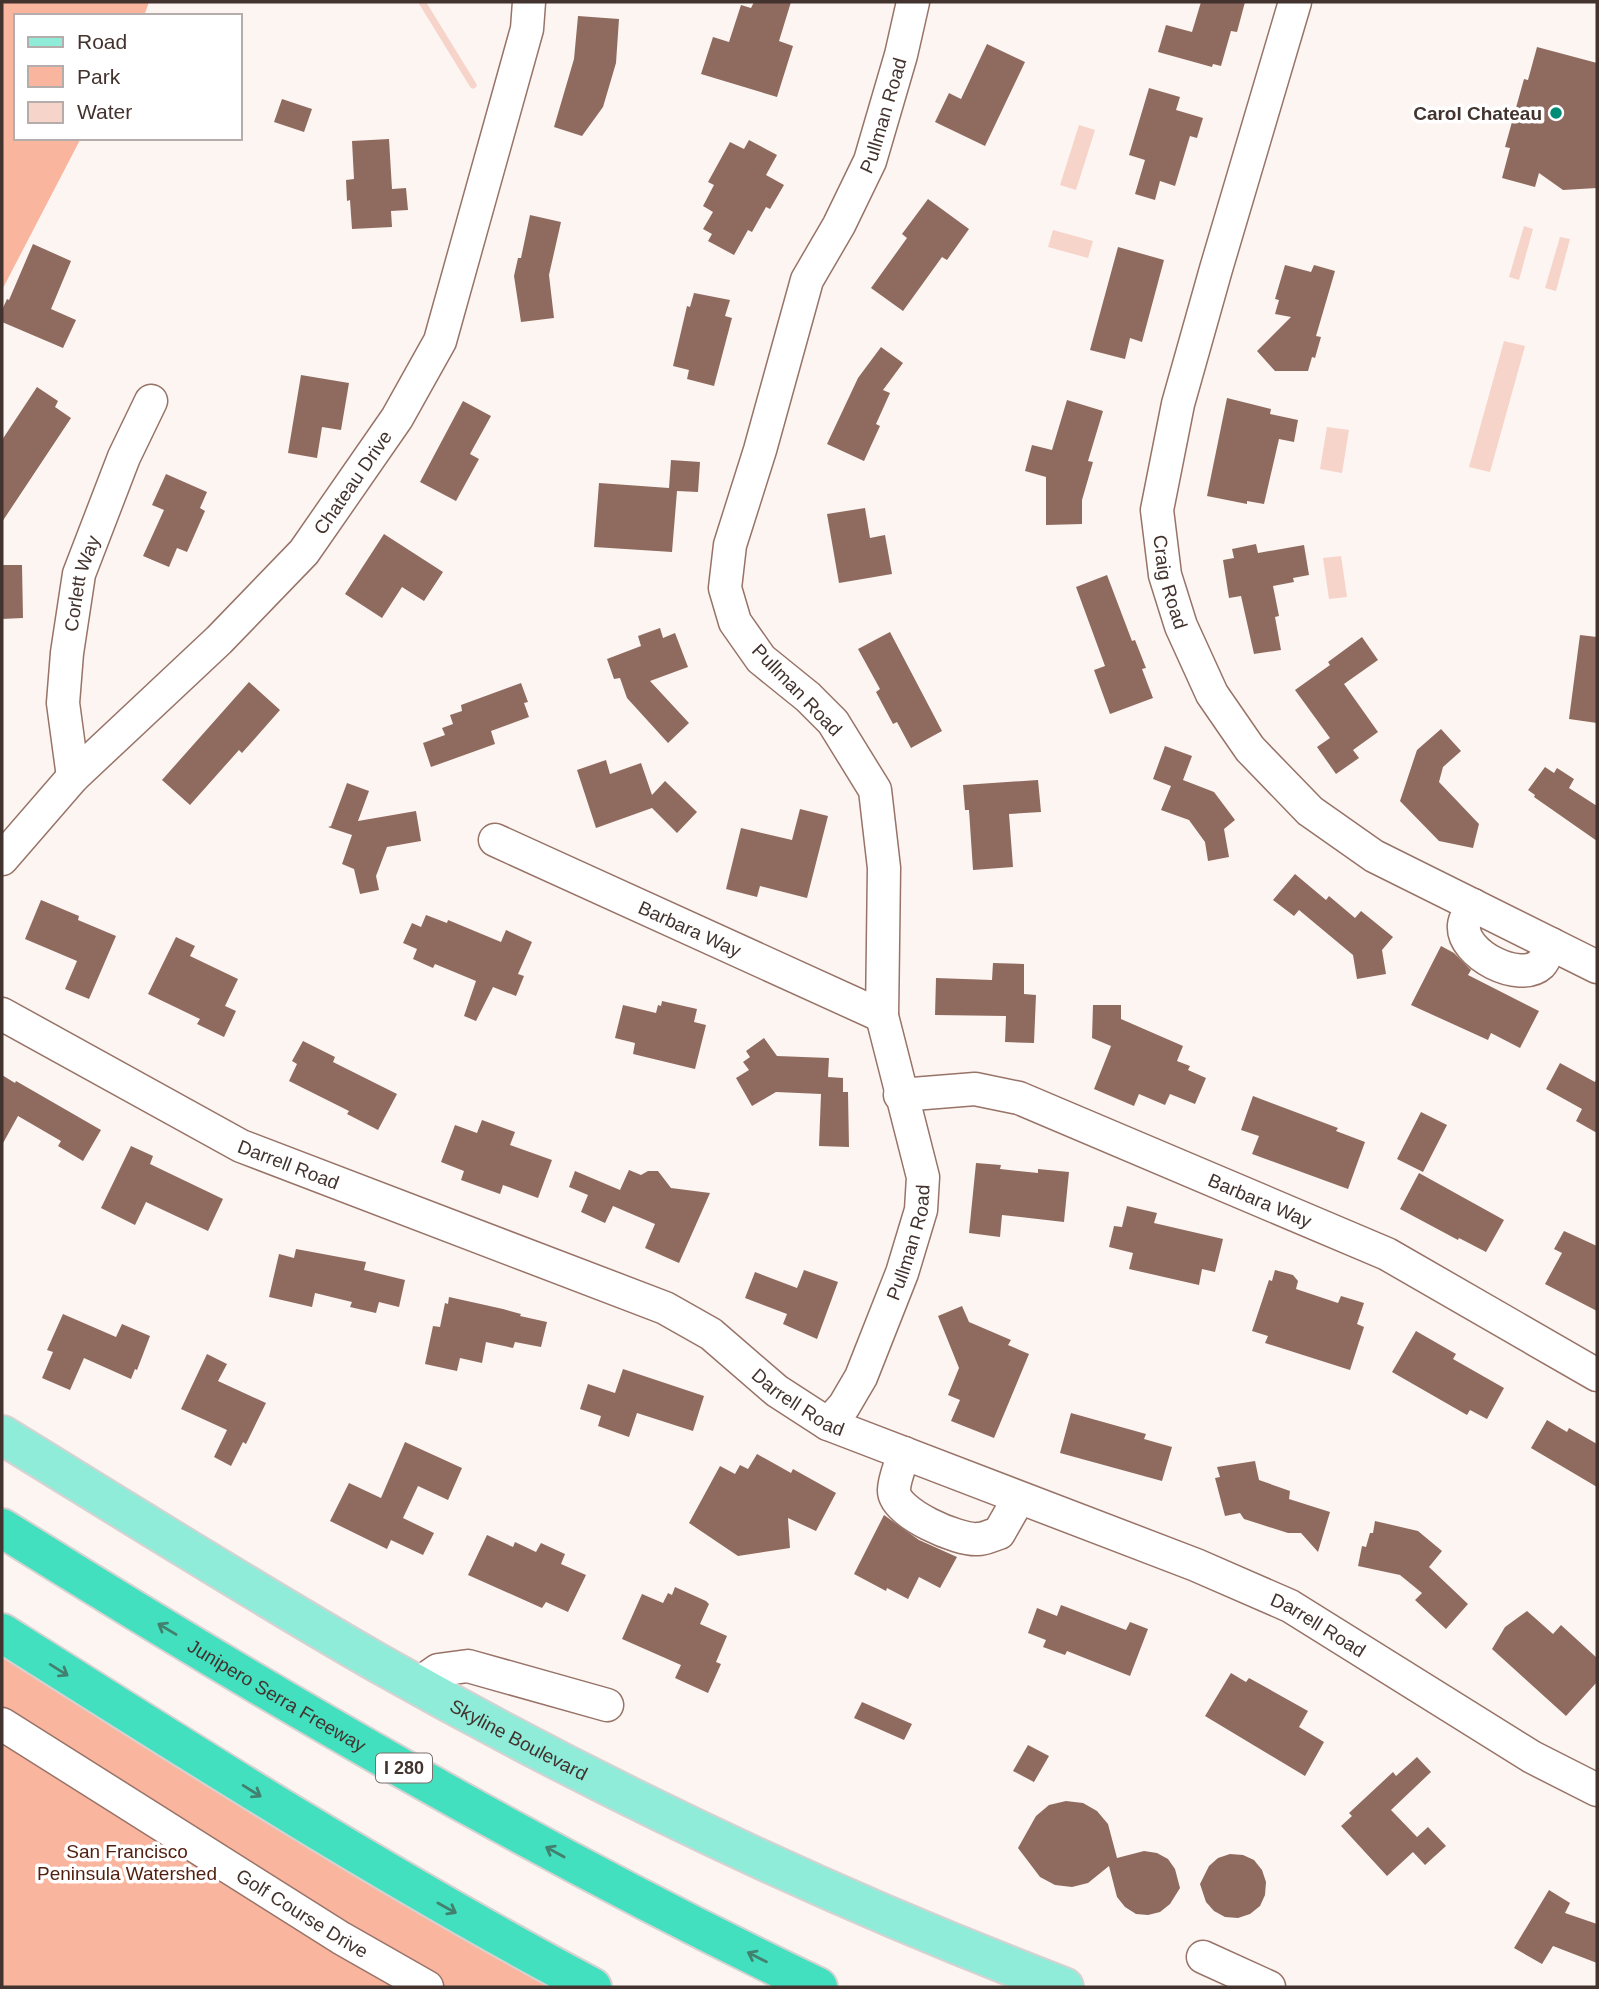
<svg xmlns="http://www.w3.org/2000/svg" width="1599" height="1989" font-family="Arial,sans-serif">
  <rect width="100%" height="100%" fill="#fdf5f2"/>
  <g fill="#fab59e">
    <polygon points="2,2 149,2 144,16 16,16 16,138 81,138 2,290"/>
    <polygon points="2,1633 592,1987 2,1987"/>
  </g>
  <g fill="#f6d4c9">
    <polygon points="1079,125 1095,130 1076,190 1060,185"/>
    <polygon points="1524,226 1533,229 1519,280 1509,277"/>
    <polygon points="1053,230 1093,241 1088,258 1048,247"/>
    <polygon points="1560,237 1570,239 1556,291 1545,288"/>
    <polygon points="1504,341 1525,346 1490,472 1469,467"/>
    <polygon points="1327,427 1349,430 1342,473 1320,469"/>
    <polygon points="1341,556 1347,597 1329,599 1323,558"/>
  </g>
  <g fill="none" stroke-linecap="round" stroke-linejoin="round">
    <polyline stroke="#f6d4c9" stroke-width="7" points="422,2 473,85"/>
  </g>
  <g fill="#8f6b5f">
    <polygon points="754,2 791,2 779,41 793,46 777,97 701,74 713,37 729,42 741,5 751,8"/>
    <polygon points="1201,2 1245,2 1237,32 1231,31 1221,66 1213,64 1212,67 1158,52 1166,25 1192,32"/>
    <polygon points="578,16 619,19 616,63 603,107 582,136 554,127 574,59"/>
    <polygon points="987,44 1025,62 985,146 935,122 949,93 961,99"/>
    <polygon points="1537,47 1597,63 1597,188 1563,190 1539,173 1535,187 1502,178 1510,148 1505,147 1524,79 1528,80"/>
    <polygon points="1149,88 1180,97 1176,110 1203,118 1197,138 1190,136 1175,186 1160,181 1155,200 1135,194 1145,160 1129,155"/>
    <polygon points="282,99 312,109 304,132 274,122"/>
    <polygon points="389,139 392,189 406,188 408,210 391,211 392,227 352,229 350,200 347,201 346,180 354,179 352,141"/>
    <polygon points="749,140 777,155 766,175 784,185 770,209 766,207 752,232 748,230 734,255 708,241 712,234 703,229 713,212 703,206 714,185 708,182 730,142 744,149"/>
    <polygon points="928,199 969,229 947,260 942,257 903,311 871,288 907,238 902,234"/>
    <polygon points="530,215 561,222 549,275 554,318 521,322 514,276 518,258 521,258"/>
    <polygon points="33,244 71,261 51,309 76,320 63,348 2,322 2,310 7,299 9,300"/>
    <polygon points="1118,247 1164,260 1142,342 1130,338 1125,359 1090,350"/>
    <polygon points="1285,265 1311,272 1314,265 1335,271 1316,336 1321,337 1315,358 1312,357 1308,371 1275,371 1257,351 1291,317 1275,314 1279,300 1275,299"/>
    <polygon points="694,293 730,300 725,316 732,318 714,386 687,379 689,370 673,366 687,306 690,307"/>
    <polygon points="881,347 903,363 883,390 890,393 876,424 880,426 864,461 827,444 858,378"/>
    <polygon points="301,375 349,383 341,430 322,427 317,458 288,453"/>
    <polygon points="37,387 58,401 55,407 71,418 2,522 2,440"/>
    <polygon points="1227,398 1271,409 1270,414 1298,420 1294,442 1279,439 1264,504 1247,501 1247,504 1207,496"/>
    <polygon points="1067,400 1103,411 1088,461 1093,462 1082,500 1082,524 1046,525 1046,477 1025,471 1032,445 1052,450"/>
    <polygon points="463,401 491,416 470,454 479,459 456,501 420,482"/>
    <polygon points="671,460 700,462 698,492 677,491 672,552 594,547 599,483 669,488"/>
    <polygon points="166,474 207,492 200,508 205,511 187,552 177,548 169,567 143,556 164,510 152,505"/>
    <polygon points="865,508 870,538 885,535 892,574 839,583 827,514"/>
    <polygon points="384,534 443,572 424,601 402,587 382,618 345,594"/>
    <polygon points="1256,544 1258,553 1304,545 1309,575 1293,578 1294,582 1273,586 1279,616 1275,617 1281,650 1254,654 1241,596 1229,598 1223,560 1234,558 1232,549"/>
    <polygon points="2,565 22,565 23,618 2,619"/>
    <polygon points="1107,575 1132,641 1135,640 1146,668 1142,669 1153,698 1110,714 1094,670 1105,666 1076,587"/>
    <polygon points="660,628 663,638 675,633 688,667 650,681 689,723 668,743 627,698 620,678 614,679 607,659 641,646 638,636"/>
    <polygon points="890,632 942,731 911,748 897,722 893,724 876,692 880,689 858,649"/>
    <polygon points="1580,635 1597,637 1597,723 1569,719"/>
    <polygon points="1362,637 1378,660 1344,684 1378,732 1353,750 1359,758 1336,774 1317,747 1330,738 1295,690 1330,665 1328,662"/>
    <polygon points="249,682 280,710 242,753 239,750 190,805 162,780"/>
    <polygon points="521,683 528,702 524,703 529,717 491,731 495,744 431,767 423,743 445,735 442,728 453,724 450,715 462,711 461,705"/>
    <polygon points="1441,729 1461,751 1443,767 1439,782 1479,824 1473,848 1439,841 1400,801 1417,750"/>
    <polygon points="1165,746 1192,756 1183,780 1214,792 1235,820 1224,829 1229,857 1208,861 1205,842 1189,820 1161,810 1171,786 1153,779"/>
    <polygon points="606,760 610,774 641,763 652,795 665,781 697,812 677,833 652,808 596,828 577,770"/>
    <polygon points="1545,767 1554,773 1557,768 1574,779 1569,788 1597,806 1597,841 1534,797 1535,795 1528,790"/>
    <polygon points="1038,780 1041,812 1009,814 1013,867 973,870 969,810 965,810 963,785"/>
    <polygon points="347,783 369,791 358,821 416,811 421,841 387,847 376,876 379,890 360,894 354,869 342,864 352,835 328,827 331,826"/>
    <polygon points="800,809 828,816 807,898 760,886 757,897 726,889 741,828 792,840"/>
    <polygon points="1295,874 1326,900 1329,896 1355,918 1361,911 1393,937 1382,950 1386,974 1357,979 1353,955 1299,910 1294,916 1273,900"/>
    <polygon points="41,900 79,916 78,920 116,936 89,999 65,989 77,961 25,939"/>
    <polygon points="426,915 447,923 448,920 501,942 506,930 532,942 518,974 524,976 516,996 493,987 476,1021 464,1016 476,981 435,964 433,968 413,959 417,949 403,943 412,923 421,927"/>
    <polygon points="176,937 195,946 190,956 238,979 225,1006 236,1011 224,1037 197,1024 200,1019 148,994"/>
    <polygon points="1441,946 1454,953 1471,970 1468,975 1539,1011 1520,1048 1491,1033 1488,1040 1411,1005"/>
    <polygon points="993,963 1024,964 1024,994 1036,995 1034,1043 1005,1042 1006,1016 935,1015 936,978 992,980"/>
    <polygon points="662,1001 697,1009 694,1022 706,1025 695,1069 633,1054 635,1043 615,1038 623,1005 656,1013 658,1005 661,1006"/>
    <polygon points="1093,1005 1121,1005 1121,1019 1183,1046 1177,1061 1190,1066 1188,1070 1206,1078 1195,1104 1170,1094 1165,1105 1139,1094 1134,1106 1094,1089 1111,1046 1092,1038"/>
    <polygon points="764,1038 777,1056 829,1058 828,1077 843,1078 843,1092 848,1092 849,1147 819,1146 821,1094 776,1092 752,1106 736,1078 749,1070 743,1062 750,1057 746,1051"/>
    <polygon points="303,1041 335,1057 333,1062 397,1094 378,1130 347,1114 349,1111 289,1081 297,1064 292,1061"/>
    <polygon points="1560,1063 1595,1082 1597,1078 1597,1133 1576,1121 1582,1109 1546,1089"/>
    <polygon points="2,1075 15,1083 16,1081 101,1130 83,1161 58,1146 61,1141 18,1116 2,1145"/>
    <polygon points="1253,1096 1338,1128 1336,1131 1365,1142 1348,1189 1252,1154 1259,1136 1241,1130"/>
    <polygon points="1421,1112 1447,1125 1423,1172 1397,1159"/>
    <polygon points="482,1120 515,1132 510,1145 552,1160 538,1198 503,1185 500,1194 461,1180 464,1171 441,1162 455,1125 477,1133"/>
    <polygon points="131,1146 153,1156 150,1164 223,1199 208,1231 146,1202 135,1225 101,1208"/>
    <polygon points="976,1163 1001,1165 1000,1169 1038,1173 1038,1169 1069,1172 1064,1222 1002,1215 1000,1237 969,1233"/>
    <polygon points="629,1170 641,1175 648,1171 658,1171 671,1188 710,1193 679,1263 645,1248 655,1224 613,1206 605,1223 581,1212 588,1195 569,1187 575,1171 620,1190"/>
    <polygon points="1419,1173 1504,1220 1486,1252 1459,1238 1458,1240 1400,1209"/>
    <polygon points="1127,1206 1157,1213 1154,1223 1223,1239 1215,1272 1202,1269 1199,1285 1129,1269 1133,1253 1109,1247 1114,1226 1122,1227"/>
    <polygon points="1564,1231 1597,1246 1597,1311 1545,1284 1562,1253 1554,1249"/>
    <polygon points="296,1249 366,1262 364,1270 405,1280 399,1307 379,1302 376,1313 350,1307 352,1302 315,1293 312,1307 269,1297 279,1254 294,1258"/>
    <polygon points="804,1270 838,1282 817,1339 783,1324 787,1314 745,1298 755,1272 797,1288"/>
    <polygon points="1275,1270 1293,1275 1298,1281 1296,1289 1338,1303 1341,1296 1364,1303 1357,1324 1364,1327 1350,1370 1265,1343 1268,1336 1252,1331 1269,1280 1272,1281"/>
    <polygon points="449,1297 503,1309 521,1314 520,1316 547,1322 541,1347 515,1342 513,1348 486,1342 482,1363 460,1358 457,1371 425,1364 433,1326 440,1327 445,1303 448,1304"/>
    <polygon points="962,1306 969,1322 1011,1340 1008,1345 1029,1354 994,1438 951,1421 960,1400 948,1395 959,1368 938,1316"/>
    <polygon points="63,1314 116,1337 122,1324 150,1336 137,1370 135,1369 131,1379 84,1358 70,1390 42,1378 53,1352 47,1350"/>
    <polygon points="1416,1331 1456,1354 1453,1359 1504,1388 1487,1419 1470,1410 1467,1415 1392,1372"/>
    <polygon points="207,1354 227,1364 218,1381 266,1403 246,1444 243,1442 231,1466 214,1457 227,1430 181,1409"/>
    <polygon points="623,1369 704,1396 693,1431 637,1413 629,1437 598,1426 601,1416 580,1409 588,1384 615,1393"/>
    <polygon points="1071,1413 1146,1434 1144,1439 1172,1447 1162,1481 1060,1453"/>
    <polygon points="1547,1420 1567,1432 1569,1428 1597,1444 1597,1487 1531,1448"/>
    <polygon points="405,1442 462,1468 448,1500 418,1486 403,1518 434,1533 423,1555 391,1540 387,1549 330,1521 349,1483 381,1498"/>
    <polygon points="757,1454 791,1473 793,1469 836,1493 816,1531 788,1518 790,1548 738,1556 689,1523 720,1466 735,1474 740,1465 748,1469"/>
    <polygon points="1255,1461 1259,1480 1290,1491 1289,1499 1330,1512 1318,1552 1301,1533 1288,1533 1244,1519 1240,1513 1225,1516 1215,1478 1220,1477 1217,1467"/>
    <polygon points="884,1515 919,1540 957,1557 940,1588 919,1577 908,1599 887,1588 886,1591 854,1574"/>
    <polygon points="1375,1521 1418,1531 1442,1551 1429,1567 1468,1604 1446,1629 1415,1600 1422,1593 1400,1575 1358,1566 1362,1546 1366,1547 1370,1533 1373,1533"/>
    <polygon points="487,1535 513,1547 515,1542 536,1552 541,1543 565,1554 561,1564 586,1575 568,1612 546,1602 542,1608 468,1575"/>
    <polygon points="675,1587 706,1601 709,1604 700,1624 727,1636 716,1662 721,1664 708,1693 675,1678 681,1665 622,1639 642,1594 663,1603 668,1593 672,1595"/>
    <polygon points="1061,1605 1126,1630 1130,1622 1148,1629 1130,1676 1067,1651 1065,1655 1043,1647 1046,1640 1028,1633 1037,1608 1057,1616"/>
    <polygon points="1527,1611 1553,1634 1561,1625 1597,1658 1597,1682 1566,1716 1492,1649 1505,1627"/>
    <polygon points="1231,1673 1246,1682 1249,1678 1308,1711 1299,1727 1324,1742 1305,1776 1205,1716"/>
    <polygon points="862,1702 912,1724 904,1740 854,1718"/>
    <polygon points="1028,1745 1049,1756 1034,1782 1013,1771"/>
    <polygon points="1417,1757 1431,1772 1391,1810 1417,1837 1428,1827 1446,1846 1425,1865 1413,1852 1387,1876 1341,1826 1352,1816 1349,1813 1393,1772 1396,1776"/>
    <polygon points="1066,1801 1083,1803 1097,1811 1108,1824 1117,1858 1144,1851 1157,1853 1168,1859 1175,1869 1180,1888 1170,1904 1160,1912 1148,1915 1136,1914 1125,1907 1117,1897 1109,1866 1088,1883 1072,1887 1055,1885 1040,1877 1018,1848 1036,1816 1049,1805"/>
    <polygon points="1230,1854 1243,1855 1254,1860 1262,1870 1266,1882 1265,1895 1260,1906 1250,1914 1238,1918 1225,1917 1214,1911 1206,1902 1200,1884 1209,1866 1218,1858"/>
    <polygon points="1549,1890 1570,1903 1565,1913 1597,1924 1597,1963 1553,1946 1542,1964 1514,1948"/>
  </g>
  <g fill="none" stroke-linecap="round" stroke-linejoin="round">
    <g stroke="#987367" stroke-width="35">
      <g id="minor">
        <path id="s1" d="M1295,2L1216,269L1178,404L1157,510L1165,575L1181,626L1212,694L1250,749L1310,811L1374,856L1597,967"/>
        <path id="s2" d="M73,777L63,703L67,653L79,574L124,457L151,401"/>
        <path id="s3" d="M495,840L882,1016"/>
        <path id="s4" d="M2,859L73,777L219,640L304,552L397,418L440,341L527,29L529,2"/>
        <path d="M1473,905C1470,911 1464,919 1464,925C1461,954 1520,984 1541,964C1545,960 1548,950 1551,944"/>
        <path id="s5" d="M2,1014L241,1146L665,1308L711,1334L777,1391L828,1424L1196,1565L1290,1606L1532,1757L1597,1790"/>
        <path id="s6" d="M900,1095L975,1089L1019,1098L1387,1254L1597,1375"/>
        <path id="s7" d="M828,1424L844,1406L861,1377L902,1273L921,1210L923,1177L882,1016L884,868L875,790L833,722L808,697L761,659L735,622L725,588L730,545L760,450L807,280L839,225L870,161L901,55L913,2"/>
        <path d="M904,1453C901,1464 894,1479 894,1490C893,1513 959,1541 978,1539C985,1539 992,1535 999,1533L1019,1498"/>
        <polyline points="418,1684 438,1670 468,1666 607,1705"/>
        <path id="s8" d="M2,1724L341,1938L427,1987"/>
        <polyline points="1203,1957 1269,1987"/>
      </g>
    </g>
    <g stroke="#d6d2d1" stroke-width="42">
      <g id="major">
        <path id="s9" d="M2,1435C127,1512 251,1590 378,1663C599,1788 828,1897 1064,1987"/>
      </g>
    </g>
    <g stroke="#d6d2d1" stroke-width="42">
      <g id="highway">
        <path id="s10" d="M2,1528C266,1694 537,1852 818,1987"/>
        <path d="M2,1633C196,1756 389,1879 592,1987"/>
      </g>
    </g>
    <use href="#minor" stroke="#fff" stroke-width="32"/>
    <use href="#major" stroke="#8eecd9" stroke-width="38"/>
    <use href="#highway" stroke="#43e0bf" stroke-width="38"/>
  </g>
  <defs><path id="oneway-shaft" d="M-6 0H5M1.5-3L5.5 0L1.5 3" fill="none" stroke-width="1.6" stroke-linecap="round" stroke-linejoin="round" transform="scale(1.75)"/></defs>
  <g stroke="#43816f">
    <use href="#oneway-shaft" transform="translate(167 1629) rotate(-149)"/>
    <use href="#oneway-shaft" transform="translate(59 1670) rotate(32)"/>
    <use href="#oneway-shaft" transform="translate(252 1791) rotate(32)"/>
    <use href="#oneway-shaft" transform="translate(555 1852) rotate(-151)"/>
    <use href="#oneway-shaft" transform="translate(447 1908) rotate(29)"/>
    <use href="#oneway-shaft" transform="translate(757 1957) rotate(-153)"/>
  </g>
  <circle fill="#018d75" stroke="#fff" stroke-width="2.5" cx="1556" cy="113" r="7"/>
  <g text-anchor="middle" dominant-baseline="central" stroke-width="7" stroke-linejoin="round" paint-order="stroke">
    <rect fill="#fff" stroke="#7b706d" stroke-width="2" x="376" y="1753.5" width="56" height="29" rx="5"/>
    <g font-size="18" font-weight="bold" fill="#43332e">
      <text x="404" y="1768">I 280</text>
    </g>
    <g font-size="19" font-weight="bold" fill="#43332e" stroke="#fff" text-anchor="end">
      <text x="1542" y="113">Carol Chateau</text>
    </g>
    <g font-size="19" fill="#43332e" stroke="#fff">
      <text stroke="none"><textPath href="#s7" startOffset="1419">Pullman Road</textPath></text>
      <text stroke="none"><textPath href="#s4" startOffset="516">Chateau Drive</textPath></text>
      <text stroke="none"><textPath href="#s1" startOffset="600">Craig Road</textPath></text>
      <text stroke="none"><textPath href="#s2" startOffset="196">Corlett Way</textPath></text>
      <text transform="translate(797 690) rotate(46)">Pullman Road</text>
      <text stroke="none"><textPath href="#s3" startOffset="214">Barbara Way</textPath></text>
      <text stroke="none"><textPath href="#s5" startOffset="324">Darrell Road</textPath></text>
      <text stroke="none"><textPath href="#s6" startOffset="382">Barbara Way</textPath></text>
      <text stroke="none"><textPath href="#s7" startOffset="201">Pullman Road</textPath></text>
      <text stroke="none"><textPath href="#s5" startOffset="891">Darrell Road</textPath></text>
      <text stroke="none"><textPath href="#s5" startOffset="1458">Darrell Road</textPath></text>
      <text stroke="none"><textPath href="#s10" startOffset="322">Junipero Serra Freeway</textPath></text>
      <text stroke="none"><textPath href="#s9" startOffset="600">Skyline Boulevard</textPath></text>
      <text stroke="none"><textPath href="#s8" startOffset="355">Golf Course Drive</textPath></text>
    </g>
    <g font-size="19" fill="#511f0e" stroke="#fff">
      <text x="127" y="1851">San Francisco<tspan x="127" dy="22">Peninsula Watershed</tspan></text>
    </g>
  </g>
  <rect width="1599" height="1989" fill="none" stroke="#43332e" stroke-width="7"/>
  <rect x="14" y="14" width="228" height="126" fill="#ffffff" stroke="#b4adab" stroke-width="2"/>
  <rect x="28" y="37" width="35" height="10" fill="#8eecd9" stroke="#b4adab" stroke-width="2"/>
  <text x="77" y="49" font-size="21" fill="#43332e">Road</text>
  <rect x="28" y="66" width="35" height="21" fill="#fab59e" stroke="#b4adab" stroke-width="2"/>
  <text x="77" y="84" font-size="21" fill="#43332e">Park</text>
  <rect x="28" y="102" width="35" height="21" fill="#f6d4c9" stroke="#b4adab" stroke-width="2"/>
  <text x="77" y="119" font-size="21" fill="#43332e">Water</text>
</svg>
